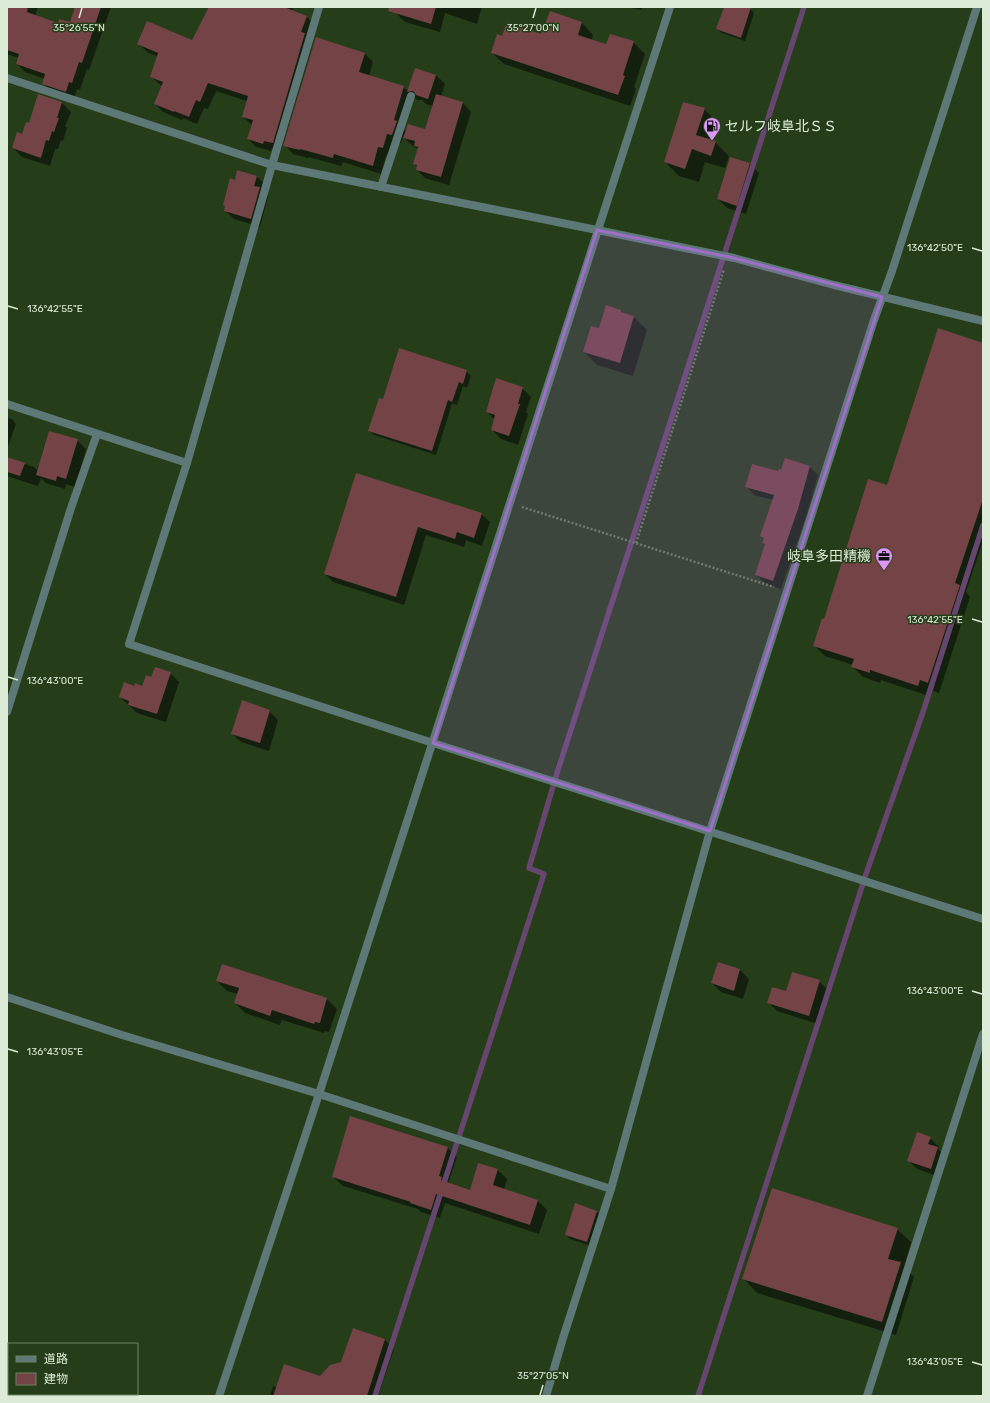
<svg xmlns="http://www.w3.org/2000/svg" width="990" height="1403" font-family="Rubik,'Noto Sans JP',sans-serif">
  <rect width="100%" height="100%" fill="#253d19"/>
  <g fill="#0007" fill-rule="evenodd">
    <polygon points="7,7 38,7 35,16 58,24 70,23 76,7 111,7 89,70 87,69 80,90 77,89 74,99 51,91 43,83 45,79 25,72 17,64 19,58 7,54"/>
    <polygon points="210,7 294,7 292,11 307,17 315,25 309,39 313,42 281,150 272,148 271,151 256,147 248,139 252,125 243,117 247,101 216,91 208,109 204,108 197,124 183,118 182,120 163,112 155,104 163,86 160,85 152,77 158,57 147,52 139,44 193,41"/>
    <polygon points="398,7 482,7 477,24 445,13 440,32 405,22 396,13"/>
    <polygon points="628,7 643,7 641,10"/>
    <polygon points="725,7 744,7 750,9 754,13 745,41 722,33 717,29"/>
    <polygon points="550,12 582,23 593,35 592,40 607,45 633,42 645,54 634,87 636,89 630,106 504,64 492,53 503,37 542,35"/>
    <path d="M365,54L373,62L369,76L403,87L408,91L436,75L445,84L441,97L463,103L471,112L449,185L425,178L417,170L418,167L414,163L418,149L413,146L403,137L401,143L396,142L391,156L386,155L381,174L343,162L341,166L309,157L308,158L293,154L285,145ZM412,95L417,100H422L426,104L433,106L426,131H406L402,127Z"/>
    <polygon points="62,103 71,112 65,126 67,128 63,141 61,140 58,149 55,149 50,166 22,157 13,148 23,135"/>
    <polygon points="704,109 718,123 712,141 715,142 729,156 725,168 705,162 699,182 679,176 665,162"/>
    <polygon points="731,158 750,164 759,173 746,214 727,208 718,199"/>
    <polygon points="257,177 266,185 264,192 268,197 260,227 234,219 225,211 235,181"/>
    <polygon points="621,311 624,314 634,317 647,330 633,376 597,365 584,352 600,330"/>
    <polygon points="983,344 983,541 966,592 970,597 939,693 931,690 929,696 881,680 880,683 863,677 852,666 853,665 825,656 814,645 888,487"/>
    <polygon points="466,371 471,376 467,388 463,386 457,405 452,404 436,455 374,435 369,431 383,400"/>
    <polygon points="522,388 531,397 526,412 528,414 518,445 501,439 492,430 495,420 487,412"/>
    <polygon points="7,418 12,419 16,424 7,449"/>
    <polygon points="77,440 86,449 75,487 66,484 65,489 46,483 41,478 38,486 7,476 7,458 34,467 38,471"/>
    <polygon points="785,460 810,467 818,475 806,517 781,589 765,583 756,575 766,546 763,543 764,539 761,536 773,500 754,495 746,486 782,471"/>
    <polygon points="356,474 481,514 490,522 482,546 466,540 464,547 426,535 404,605 333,582 325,574"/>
    <polygon points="170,673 179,682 166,722 137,713 120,697 143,687 152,678"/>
    <polygon points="269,711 278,720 269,751 241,742 232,734"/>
    <polygon points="222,965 327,999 337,1009 329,1032 325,1031 324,1033 282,1020 280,1025 245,1013 235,1003 238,994 227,991 217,981"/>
    <polygon points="740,970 749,979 743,999 721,992 712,983"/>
    <polygon points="819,981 828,990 818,1024 777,1011 768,1002"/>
    <polygon points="351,1117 448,1148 457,1157 448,1184 471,1191 479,1164 498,1170 507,1179 504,1190 538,1201 547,1210 539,1234 445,1203 440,1218 421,1212 418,1209 343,1186 333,1177"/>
    <polygon points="930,1138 939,1147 938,1149 946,1157 940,1177 917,1169 908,1160"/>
    <polygon points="597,1212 601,1216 591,1246 570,1239 566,1235"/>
    <polygon points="897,1229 911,1242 904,1267 914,1277 896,1335 757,1293 744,1279"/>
    <polygon points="385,1340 394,1349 378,1396 270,1396 273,1386 277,1387 320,1377 342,1363"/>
  </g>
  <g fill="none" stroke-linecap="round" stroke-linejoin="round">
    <g stroke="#66466f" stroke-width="5.5">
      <polyline points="375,1396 544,874 529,868 557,773 804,7"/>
      <polyline points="698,1396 866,874 923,712 983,525"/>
    </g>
  </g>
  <g fill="#734346">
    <polygon points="7,7 28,7 27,12 58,23 59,19 70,22 75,7 101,7 82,63 79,62 72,83 69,82 66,92 42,84 45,74 16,64 19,54 7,50"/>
    <polygon points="209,7 284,7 307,16 301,32 305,33 273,143 264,141 263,144 247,139 253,120 242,117 248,96 208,83 200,102 196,100 189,117 174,111 174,112 154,104 163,82 150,77 158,53 137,44 147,21 192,40"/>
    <polygon points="389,7 436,7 431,24 388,11"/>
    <polygon points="724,7 751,7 741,38 716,29"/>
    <polygon points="550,11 582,22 578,35 606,44 610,34 634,41 623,75 625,76 618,95 491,53 497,34 502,36 507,22 541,34"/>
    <polygon points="316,37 365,53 359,72 404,86 394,120 397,121 392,135 387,134 383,148 378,147 373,166 334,154 333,158 300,149 300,150 283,146"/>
    <polygon points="415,68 436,75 428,99 416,95 413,91 407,92"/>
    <polygon points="38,94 62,102 57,118 59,118 54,132 52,131 49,141 46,140 41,158 12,148 17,132 22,134 26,122 29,123"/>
    <polygon points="436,94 463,102 441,177 416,170 417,165 413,164 418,147 414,146 415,141 403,138 408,124 425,129"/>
    <polygon points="683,102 705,108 696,135 716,141 711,156 692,149 685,169 664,162"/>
    <polygon points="730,157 750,163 737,206 717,199"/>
    <polygon points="237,170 257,176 254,186 260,187 251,219 224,211 225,206 223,205 230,178 235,180"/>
    <polygon points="606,305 621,310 621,312 634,316 620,363 583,352 591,326 599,328"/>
    <polygon points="938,328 983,343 983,499 955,583 960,585 928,683 920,680 918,686 870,670 870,673 851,667 854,659 813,646 822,618 824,619 868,479 887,485"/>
    <polygon points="399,348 467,370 463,384 459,382 452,402 448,400 432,451 368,431 379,398 383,399"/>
    <polygon points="496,378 523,387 518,404 520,404 509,436 491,430 495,415 486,412"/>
    <polygon points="49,431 78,439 66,479 57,476 56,481 36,475"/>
    <polygon points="7,457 25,463 20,476 7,472"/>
    <polygon points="785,458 810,466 798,509 773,581 755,575 765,544 762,543 764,538 760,536 774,495 745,487 752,464 778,471 779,469 781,470"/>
    <polygon points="356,473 482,513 474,538 457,532 455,539 418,527 396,597 324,574"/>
    <polygon points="155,667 171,672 157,714 128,705 129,701 119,697 124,682 134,686 135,683 142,686 146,675 151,677"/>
    <polygon points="242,700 270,710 260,743 231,734"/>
    <polygon points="718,962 740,969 734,991 711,983"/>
    <polygon points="222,964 327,998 320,1023 315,1022 314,1024 272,1010 270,1016 234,1003 239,988 216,981"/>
    <polygon points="792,972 820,980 809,1016 767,1003 772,987 786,991"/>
    <polygon points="350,1116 448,1147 439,1176 442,1177 441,1180 470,1190 478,1163 498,1169 493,1185 538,1200 530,1225 436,1194 431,1210 410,1203 411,1202 332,1177"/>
    <polygon points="917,1132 931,1137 928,1144 938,1147 931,1169 907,1161"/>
    <polygon points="772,1188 898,1228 888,1259 901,1262 882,1322 742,1279"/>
    <polygon points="575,1203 597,1211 587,1242 565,1235"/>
    <polygon points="353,1328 385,1339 367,1396 273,1396 284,1364 320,1376 330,1365 341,1362"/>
  </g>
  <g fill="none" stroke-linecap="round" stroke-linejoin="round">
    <g stroke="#667b5d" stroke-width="2.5" stroke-dasharray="2 2" stroke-linecap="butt">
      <polyline points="522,507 774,587"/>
      <polyline points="636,543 724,269"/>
    </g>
    <g stroke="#5e7878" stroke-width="8">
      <polyline points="319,7 272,165 187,463 129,644 433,743 983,919"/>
      <polyline points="7,78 272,165"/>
      <polyline points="381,187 411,96"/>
      <polyline points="7,404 187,463"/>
      <polyline points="7,712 71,508 97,434"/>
      <polyline points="7,997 122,1035 319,1094 611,1189"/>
      <polyline points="546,1396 563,1338 611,1189 710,831 874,320 892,271 977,7"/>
      <polyline points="867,1396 983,1034"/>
    </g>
    <g stroke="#5e7878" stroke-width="8">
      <polyline points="272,165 597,230 734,258 834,285 983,321"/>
      <polyline points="219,1396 319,1094 670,7"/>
    </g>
  </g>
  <path fill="#9d6fc7" fill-opacity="0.2" stroke="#9d6fc7" stroke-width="3" stroke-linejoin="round" d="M597,230L734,258L882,297L710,831L433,743Z"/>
  <path fill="none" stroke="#dcebd6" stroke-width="1.5" d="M79,18L82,8M533,18L536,8M972,248L982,251M8,306L18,309M972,619L982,622M8,677L18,680M972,991L982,994M8,1049L18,1052M972,1362L982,1365M540,1395L543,1385"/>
  <defs>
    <g id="fuel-pin" transform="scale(0.9)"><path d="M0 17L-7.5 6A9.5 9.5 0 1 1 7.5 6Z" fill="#db99f5" stroke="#253d19"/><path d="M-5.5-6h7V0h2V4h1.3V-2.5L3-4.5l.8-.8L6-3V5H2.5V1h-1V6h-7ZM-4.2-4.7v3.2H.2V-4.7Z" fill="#111"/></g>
    <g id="office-pin" transform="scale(0.9)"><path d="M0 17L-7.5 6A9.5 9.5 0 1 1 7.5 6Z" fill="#db99f5" stroke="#253d19"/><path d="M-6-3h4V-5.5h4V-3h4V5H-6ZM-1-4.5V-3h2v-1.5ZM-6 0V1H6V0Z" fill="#111"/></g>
  </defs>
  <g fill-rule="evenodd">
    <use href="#fuel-pin" x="712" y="126"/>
    <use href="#office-pin" x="884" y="556"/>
  </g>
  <g text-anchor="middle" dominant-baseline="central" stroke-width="3" stroke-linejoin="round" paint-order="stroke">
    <g font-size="14" fill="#dcebd6" stroke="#253d19" text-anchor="start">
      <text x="725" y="126">セルフ岐阜北ＳＳ</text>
      <text x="871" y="556" text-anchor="end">岐阜多田精機</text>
    </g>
  </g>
  <g font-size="10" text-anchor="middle" fill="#dcebd6" stroke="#253d19" stroke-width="3" stroke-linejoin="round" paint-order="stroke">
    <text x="79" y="31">35°26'55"N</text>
    <text x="533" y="31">35°27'00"N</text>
    <text x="935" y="251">136°42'50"E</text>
    <text x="55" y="312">136°42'55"E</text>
    <text x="935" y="623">136°42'55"E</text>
    <text x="55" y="684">136°43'00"E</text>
    <text x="935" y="994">136°43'00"E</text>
    <text x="55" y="1055">136°43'05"E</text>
    <text x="935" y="1365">136°43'05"E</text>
    <text x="543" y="1379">35°27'05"N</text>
  </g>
  <rect width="990" height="1403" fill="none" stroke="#dcebd6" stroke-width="16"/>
  <rect x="8" y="1343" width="130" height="52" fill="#253d19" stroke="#6e8365"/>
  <rect x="16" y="1356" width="20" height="6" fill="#5e7878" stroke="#6e8365"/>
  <text x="44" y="1363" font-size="12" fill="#dcebd6">道路</text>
  <rect x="16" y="1373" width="20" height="12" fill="#734346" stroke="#6e8365"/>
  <text x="44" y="1383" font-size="12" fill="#dcebd6">建物</text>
</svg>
